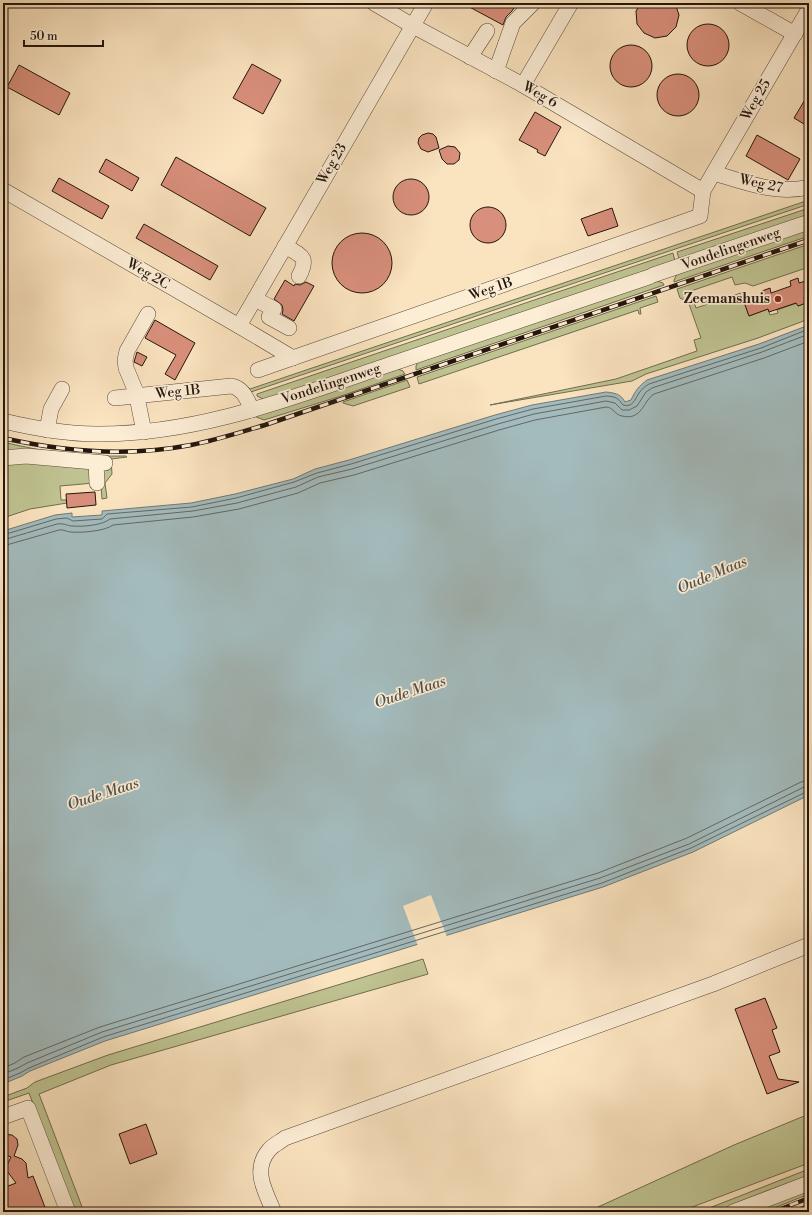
<svg xmlns="http://www.w3.org/2000/svg" width="812" height="1215" font-family="'Libre Bodoni',serif">
  <rect width="100%" height="100%" fill="#fae3bf"/>
  <filter id="stains"><feTurbulence type="fractalNoise" baseFrequency=".005" numOctaves="4"/><feColorMatrix values="0 0 0 0 .2 0 0 0 0 .09 0 0 0 0 .02 0 0 0 .5 -.17"/></filter>
  <radialGradient id="worn" r=".72"><stop offset=".6" stop-color="#630" stop-opacity="0"/><stop offset="1" stop-color="#630" stop-opacity=".3"/></radialGradient>
  <g fill="#bfc391" stroke="#716c50">
    <polygon points="809,200 809,204 251,392 248,387 250,389"/>
    <polygon points="809,208 809,216 679,259 677,252"/>
    <polygon points="809,229 809,236 674,282 674,280 677,274"/>
    <polygon points="809,244 809,267 753,286 745,283 735,285 732,277 691,291 692,297 684,300 680,298 677,289"/>
    <polygon points="673,253 675,261 265,400 257,396 257,394"/>
    <polygon points="657,281 663,283 664,285 416,370 416,366 418,362"/>
    <polygon points="741,293 744,295 744,302 749,316 768,309 770,315 778,313 777,310 797,303 798,306 806,303 804,297 809,295 809,319 758,338 646,374 632,381 490,405 616,379 697,351 694,340 701,338 689,304 694,302 696,308"/>
    <polygon points="656,296 658,302 640,308 641,314 639,314 638,310 419,384 417,377"/>
    <polygon points="398,369 403,371 405,374 341,396 264,420 254,416"/>
    <polygon points="407,380 410,387 353,406 343,403 343,402"/>
    <path d="M3,442C43,452 85,457 126,456L127,457L111,459L112,474L105,483L107,498L102,499L100,470L3,454Z"/>
    <polygon points="3,462 89,465 94,483 60,486 61,500 66,500 67,503 30,509 3,518"/>
    <polygon points="423,959 428,974 111,1065 39,1094 84,1212 75,1212 29,1093 3,1102 3,1097 27,1088 35,1082 108,1055"/>
    <polygon points="809,1114 809,1163 679,1212 587,1212 734,1145"/>
    <polygon points="809,1169 809,1177 716,1212 699,1212"/>
    <polygon points="809,1186 809,1194 764,1212 737,1212"/>
  </g>
  <path fill="#a3bbbd" stroke="#707977" d="M809,325V795L693,852L603,887L105,1041L30,1071L22,1076L3,1084V531L55,515L72,513V517L102,515V511L191,503L235,494L293,479L315,469L349,460L495,415L532,405L606,392C615,393 621,394 625,402L631,400C635,391 639,386 647,380L759,344Z"/>
  <polygon fill="#fae3bf" points="431,895 447,937 418,946 403,906"/>
  <g fill="none" stroke-linecap="round" stroke-linejoin="round">
    <g stroke="#636866" stroke-width="1">
      <path d="M3,535L56,519L67,518L73,521L102,519L107,514L192,507L236,498L294,482L317,473L351,464L496,419L533,409L606,396C616,397 617,397 623,405C633,408 635,399 639,393C642,389 645,386 649,384L761,348L809,329"/>
      <path d="M3,540L57,524C66,523 66,526 73,526C83,527 103,525 110,519L193,511L237,503L296,487L318,477L352,469L498,424L534,414L606,401L615,403L622,410H629L637,406L646,392L652,388L762,352L809,334"/>
      <path d="M3,546L59,530C64,529 66,532 71,532C82,533 105,531 113,525L193,517L239,509L298,493L320,483L354,475L499,430L535,420L606,407C613,407 615,415 622,416C642,421 643,401 654,394L764,358L809,341"/>
      <polyline points="3,1068 15,1063 24,1057 100,1027 598,873 687,838 801,782 809,780"/>
      <polyline points="3,1074 18,1068 27,1063 102,1032 600,878 689,844 804,787 809,786"/>
      <polyline points="3,1080 20,1073 29,1068 103,1037 602,883 691,848 806,792 809,791"/>
    </g>
  </g>
  <g fill="#d88f7b" stroke="#23160e">
    <polygon points="462,3 517,3 512,11 506,17 503,25"/>
    <polygon points="641,3 675,3 679,15 676,27 667,36 655,38 644,33 637,24 636,11"/>
    <circle cx="708" cy="45" r="21"/>
    <circle cx="631" cy="66" r="21"/>
    <polygon points="252,64 281,80 263,114 233,98"/>
    <polygon points="19,65 70,93 59,115 7,87"/>
    <circle cx="678" cy="95" r="21"/>
    <polygon points="809,93 809,127 794,118"/>
    <polygon points="535,112 561,127 545,156 537,152 538,150 519,140"/>
    <polygon points="428,133 433,134 436,137 439,148 428,152 421,149 418,143 419,138 422,135"/>
    <polygon points="757,135 800,159 788,180 746,156"/>
    <polygon points="448,146 455,147 460,153 459,160 454,164 447,164 442,159 439,150"/>
    <polygon points="176,157 266,208 250,236 161,185"/>
    <polygon points="106,159 139,178 132,191 99,172"/>
    <polygon points="59,178 109,206 102,219 52,191"/>
    <circle cx="411" cy="197" r="18"/>
    <circle cx="488" cy="225" r="18"/>
    <polygon points="612,208 618,226 588,236 581,219"/>
    <polygon points="144,224 218,266 210,280 136,238"/>
    <circle cx="362" cy="263" r="30"/>
    <polygon points="798,278 799,283 809,280 809,295 804,297 806,303 798,306 796,303 769,312 768,309 749,316 744,302 763,295 762,291 770,288 771,293 791,286 790,281"/>
    <polygon points="285,280 294,286 295,284 300,285 306,282 314,286 294,321 282,314 283,310 282,305 274,299"/>
    <polygon points="155,320 195,343 175,380 165,374 176,355 145,338"/>
    <polygon points="137,352 147,357 142,366 134,362"/>
    <polygon points="95,492 96,505 67,508 66,494"/>
    <polygon points="765,998 777,1028 772,1030 780,1052 769,1056 778,1079 799,1082 767,1094 735,1009"/>
    <polygon points="146,1124 157,1154 130,1164 119,1134"/>
    <polygon points="3,1134 12,1135 17,1139 18,1145 14,1156 22,1159 26,1163 28,1178 33,1176 46,1210 41,1212 3,1212 3,1188 16,1183 7,1171 7,1165 11,1157 3,1154"/>
  </g>
  <g fill="none" stroke-linecap="round" stroke-linejoin="round">
    <g stroke="#59493a" stroke-width="16">
      <g id="minor">
        <polyline points="374,3 413,26 523,85 703,191"/>
        <polyline points="740,3 795,34"/>
        <polyline points="470,57 487,31"/>
        <polyline points="496,71 513,23 533,3"/>
        <polyline points="523,85 571,3"/>
        <path d="M714,173C744,182 777,195 809,187"/>
        <polyline points="3,190 239,326 293,358"/>
        <path d="M285,246C302,256 309,257 299,276"/>
        <polyline points="653,275 809,222"/>
        <polyline points="255,299 274,309 269,317 289,328"/>
        <polyline points="239,326 426,3"/>
        <polyline points="258,370 700,216 703,191 809,9"/>
        <path d="M115,398L231,386C243,388 247,399 252,410"/>
        <path d="M3,421C33,428 65,434 96,434C201,435 299,395 397,362C481,334 565,305 649,277"/>
        <polyline points="47,430 51,409 62,389"/>
        <polyline points="144,432 136,392 126,368 125,360 127,351 148,314"/>
        <polyline points="3,458 26,456 105,463"/>
        <polyline points="96,463 97,483"/>
        <polyline points="3,1117 28,1108 68,1212"/>
        <path d="M274,1212C265,1191 252,1170 269,1150C273,1145 280,1142 285,1138L713,984L809,945"/>
        <polyline points="733,1212 809,1183"/>
      </g>
    </g>
    <use href="#minor" stroke="#fcedd5" stroke-width="15"/>
    <g stroke="#23160e" stroke-width="4.5">
      <g id="rail">
        <path d="M3,438C65,452 128,457 191,445C217,440 241,432 265,425L809,240"/>
        <polyline points="773,1212 809,1198"/>
        <polyline points="793,1212 809,1206"/>
      </g>
    </g>
    <use href="#rail" stroke="#fcedd5" stroke-width="3" stroke-dasharray="9" stroke-linecap="butt"/>
  </g>
  <circle fill="#8f2418" stroke="#fcedd5" stroke-width="1.5" cx="778" cy="299" r="4"/>
  <g text-anchor="middle" dominant-baseline="central" stroke-width="3.5" stroke-linejoin="round" paint-order="stroke">
    <g font-size="14" fill="#23160e" stroke="#fcedd5">
      <text transform="translate(540 95) rotate(30)">Weg 6</text>
      <text transform="translate(756 100) rotate(-60)">Weg 25</text>
      <text transform="translate(332 164) rotate(-60)">Weg 23</text>
      <text transform="translate(761 184) rotate(12)">Weg 27</text>
      <text transform="translate(731 249) rotate(-19)">Vondelingenweg</text>
      <text transform="translate(148 274) rotate(30)">Weg 2C</text>
      <text transform="translate(491 289) rotate(-19)">Weg 1B</text>
      <text transform="translate(331 384) rotate(-18)">Vondelingenweg</text>
      <text transform="translate(178 392) rotate(-6)">Weg 1B</text>
    </g>
    <g font-size="14" font-weight="bold" fill="#23160e" stroke="#fcedd5" text-anchor="end">
      <text x="770" y="299">Zeemanshuis</text>
    </g>
    <g font-size="15" font-style="italic" fill="#50504b" stroke="#fcedd5">
      <text transform="translate(712 575) rotate(-23)">Oude Maas</text>
      <text transform="translate(410 692) rotate(-18)">Oude Maas</text>
      <text transform="translate(103 794) rotate(-18)">Oude Maas</text>
    </g>
  </g>
  <rect width="812" height="1215" fill="none" stroke="#fae3bf" stroke-width="16"/>
  <rect x="4" y="4" width="804" height="1207" fill="none" stroke="#23160e" stroke-width="2"/>
  <rect x="8" y="8" width="796" height="1199" fill="none" stroke="#23160e"/>
  <path d="M24 40v6h79v-6" fill="none" stroke="#23160e" stroke-width="2"/>
  <text x="30" y="40" font-size="12" fill="#23160e" stroke="#fcedd5" stroke-width="3" paint-order="stroke">50 m</text>
  <rect width="100%" height="100%" filter="url(#stains)"/>
  <rect width="100%" height="100%" fill="url(#worn)"/>
</svg>
